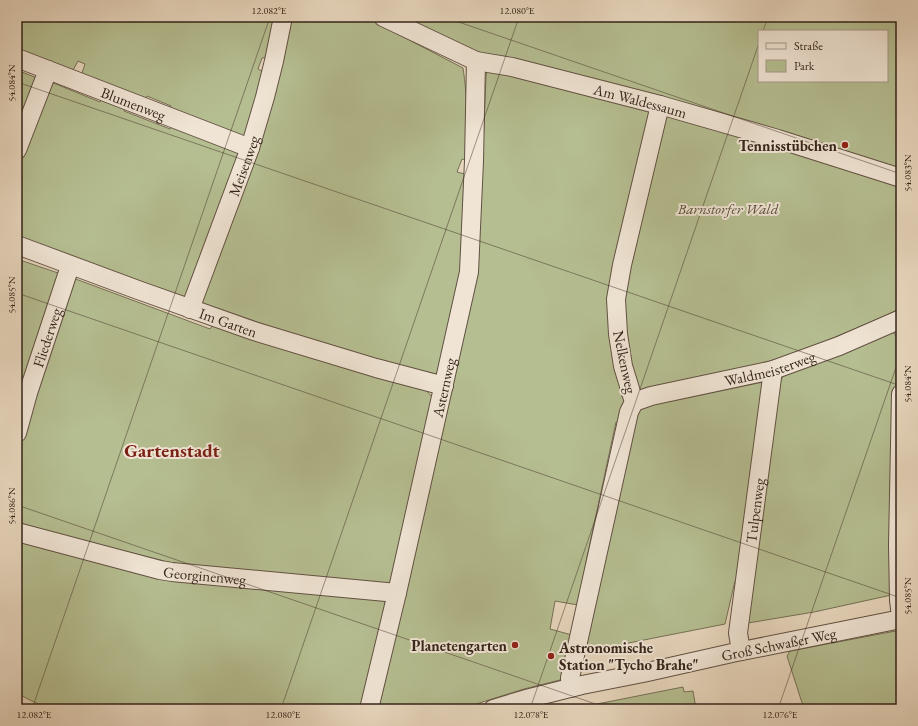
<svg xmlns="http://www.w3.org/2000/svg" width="918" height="726" font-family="'EB Garamond',serif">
  <rect width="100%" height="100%" fill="#e8d7be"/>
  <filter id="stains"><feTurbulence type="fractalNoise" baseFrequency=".005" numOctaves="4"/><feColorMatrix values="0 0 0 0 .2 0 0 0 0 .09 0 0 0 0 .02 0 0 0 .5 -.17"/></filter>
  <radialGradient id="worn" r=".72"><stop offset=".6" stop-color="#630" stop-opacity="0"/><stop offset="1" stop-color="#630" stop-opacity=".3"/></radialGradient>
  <g fill="#b5be91" stroke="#757156" fill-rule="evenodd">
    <polygon points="17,17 279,17 271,57 262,58 258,69 266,73 245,142 169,112 171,106 147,96 143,104 80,79 85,64 78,61 71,74 17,54"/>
    <path d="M288,17H365L463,68C468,99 467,129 466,160L462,159L457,172L465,174L461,273L440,375L382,361L333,347L198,303Z"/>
    <path d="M388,17H901V308L883,317L783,359L649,389L639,390L618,334L660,105L512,67ZM759,31H887V81H759Z"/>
    <polygon points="17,70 42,80 17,144"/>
    <polygon points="487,70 656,108 617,265 617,374 622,397 625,398 622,423 616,422 587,557 578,605 555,601 550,629 572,635 565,670 560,680 524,689 460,709 376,709 479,243 486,77"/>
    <polygon points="46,80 100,102 103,95 127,104 124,111 170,129 173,122 243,150 187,298 17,236 17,156"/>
    <polygon points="17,259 61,274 17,408"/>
    <polygon points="73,278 210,329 213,325 424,388 433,398 390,584 172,563 17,524 17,448 29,403"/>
    <polygon points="892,331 895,334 896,338 896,594 814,612 748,623 779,384 782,378 787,372"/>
    <polygon points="760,380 763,382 739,581 735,581 725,624 583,652 637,412 643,407 662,402"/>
    <path d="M17,538L385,597V608L361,709H55C41,706 29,700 17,693Z"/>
    <polygon points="901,630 901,709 804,709 787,656 790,651"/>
    <polygon points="683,687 684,692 693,691 696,709 593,709 592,705"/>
  </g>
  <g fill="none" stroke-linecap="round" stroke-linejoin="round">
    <g stroke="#625143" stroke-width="20">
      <g id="minor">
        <path id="s1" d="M383,17L476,61L512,67L660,105L778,139L901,178"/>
        <path id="s2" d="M17,58L250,148"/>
        <polyline points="17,150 48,70"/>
        <path id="s3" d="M17,245L138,290L254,331L376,368L444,386"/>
        <path id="s4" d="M190,309L250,148L265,97L274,61L283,17"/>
        <polyline points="901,394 898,545 899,600 901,617"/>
        <path id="s5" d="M634,402L651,396L773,370L839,346L901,319"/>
        <path id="s6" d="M17,433L28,393L70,266"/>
        <path id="s7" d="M17,532L160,570L172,572L397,593"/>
        <path id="s8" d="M741,651L738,633L773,370"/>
        <polyline points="571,688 570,678 629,412 634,402 623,366 618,334 616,299 622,265 660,105"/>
        <path id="s9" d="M369,709L397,593L469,272L474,161L476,61"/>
        <path id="s10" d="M493,709L526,699L582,685L643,673L732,653L901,619"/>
      </g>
    </g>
    <use href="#minor" stroke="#f0e5d5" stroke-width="18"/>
  </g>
  <path fill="none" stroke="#35241a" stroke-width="1" stroke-opacity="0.45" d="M444,17L901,174M17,31L22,17M763,31L768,17M17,82L901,386M17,293L901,598M17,505L610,709M32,709L270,17M281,709L519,17M530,709L759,43M778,709L901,353"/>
  <g fill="#8f2418" stroke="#f0e5d5" stroke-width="1.5">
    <circle cx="845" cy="145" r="4"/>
    <circle cx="515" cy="645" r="4"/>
    <circle cx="551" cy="656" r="4"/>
  </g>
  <g text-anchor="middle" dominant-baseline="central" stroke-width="4" stroke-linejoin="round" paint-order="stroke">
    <g font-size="15" fill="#35241a" stroke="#f0e5d5">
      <text stroke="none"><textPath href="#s1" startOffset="272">Am Waldessaum</textPath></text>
      <text stroke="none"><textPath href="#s2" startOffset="125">Blumenweg</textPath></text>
      <text stroke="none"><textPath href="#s4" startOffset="153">Meisenweg</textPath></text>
      <text stroke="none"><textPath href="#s3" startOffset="225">Im Garten</textPath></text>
      <text stroke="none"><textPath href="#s6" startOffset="100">Fliederweg</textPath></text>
      <text transform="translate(625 362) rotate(78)">Nelkenweg</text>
      <text stroke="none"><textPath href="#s5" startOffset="140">Waldmeisterweg</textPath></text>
      <text stroke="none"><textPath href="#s9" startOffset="330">Asternweg</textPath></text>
      <text stroke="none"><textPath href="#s8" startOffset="142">Tulpenweg</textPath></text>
      <text stroke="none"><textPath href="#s7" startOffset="193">Georginenweg</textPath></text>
      <text stroke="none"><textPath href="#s10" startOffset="293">Groß Schwaßer Weg</textPath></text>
    </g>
    <g font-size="15" font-weight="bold" fill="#35241a" stroke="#f0e5d5" text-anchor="end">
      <text x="837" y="145">Tennisstübchen</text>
      <text x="507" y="645">Planetengarten</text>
      <text x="559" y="647" text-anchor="start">Astronomische<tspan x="559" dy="17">Station "Tycho Brahe"</tspan></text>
    </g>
    <g font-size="15" font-style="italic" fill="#554a38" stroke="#f0e5d5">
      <text x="728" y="208">Barnstorfer Wald</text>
    </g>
    <g font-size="19" font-weight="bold" fill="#7a1f14" stroke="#f0e5d5">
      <text x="172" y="450">Gartenstadt</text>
    </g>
  </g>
  <rect width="918" height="726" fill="none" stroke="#e8d7be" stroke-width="44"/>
  <rect x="758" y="30" width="130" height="52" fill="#f0e5d5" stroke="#a5988a"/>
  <rect x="766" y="43" width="20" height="6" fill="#f0e5d5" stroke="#a5988a"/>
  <text x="794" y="50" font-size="12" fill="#35241a">Straße</text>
  <rect x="766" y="60" width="20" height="12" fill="#b5be91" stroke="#a5988a"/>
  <text x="794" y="70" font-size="12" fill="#35241a">Park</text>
  <rect x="22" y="22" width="874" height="682" fill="none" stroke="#35241a" stroke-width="1.5"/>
  <g font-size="10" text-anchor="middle" fill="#35241a">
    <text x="269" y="14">12.082°E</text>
    <text x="517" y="14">12.080°E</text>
    <text transform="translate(11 83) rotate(-90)" y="4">54.084°N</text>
    <text transform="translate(907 173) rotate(-90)" y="4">54.083°N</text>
    <text transform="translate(11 295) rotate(-90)" y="4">54.085°N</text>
    <text transform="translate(907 384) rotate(-90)" y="4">54.084°N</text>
    <text transform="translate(11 506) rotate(-90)" y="4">54.086°N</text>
    <text transform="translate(907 596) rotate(-90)" y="4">54.085°N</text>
    <text x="34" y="718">12.082°E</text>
    <text x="283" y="718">12.080°E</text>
    <text x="531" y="718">12.078°E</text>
    <text x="780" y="718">12.076°E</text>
  </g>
  <rect width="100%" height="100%" filter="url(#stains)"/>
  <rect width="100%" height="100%" fill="url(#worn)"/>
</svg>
